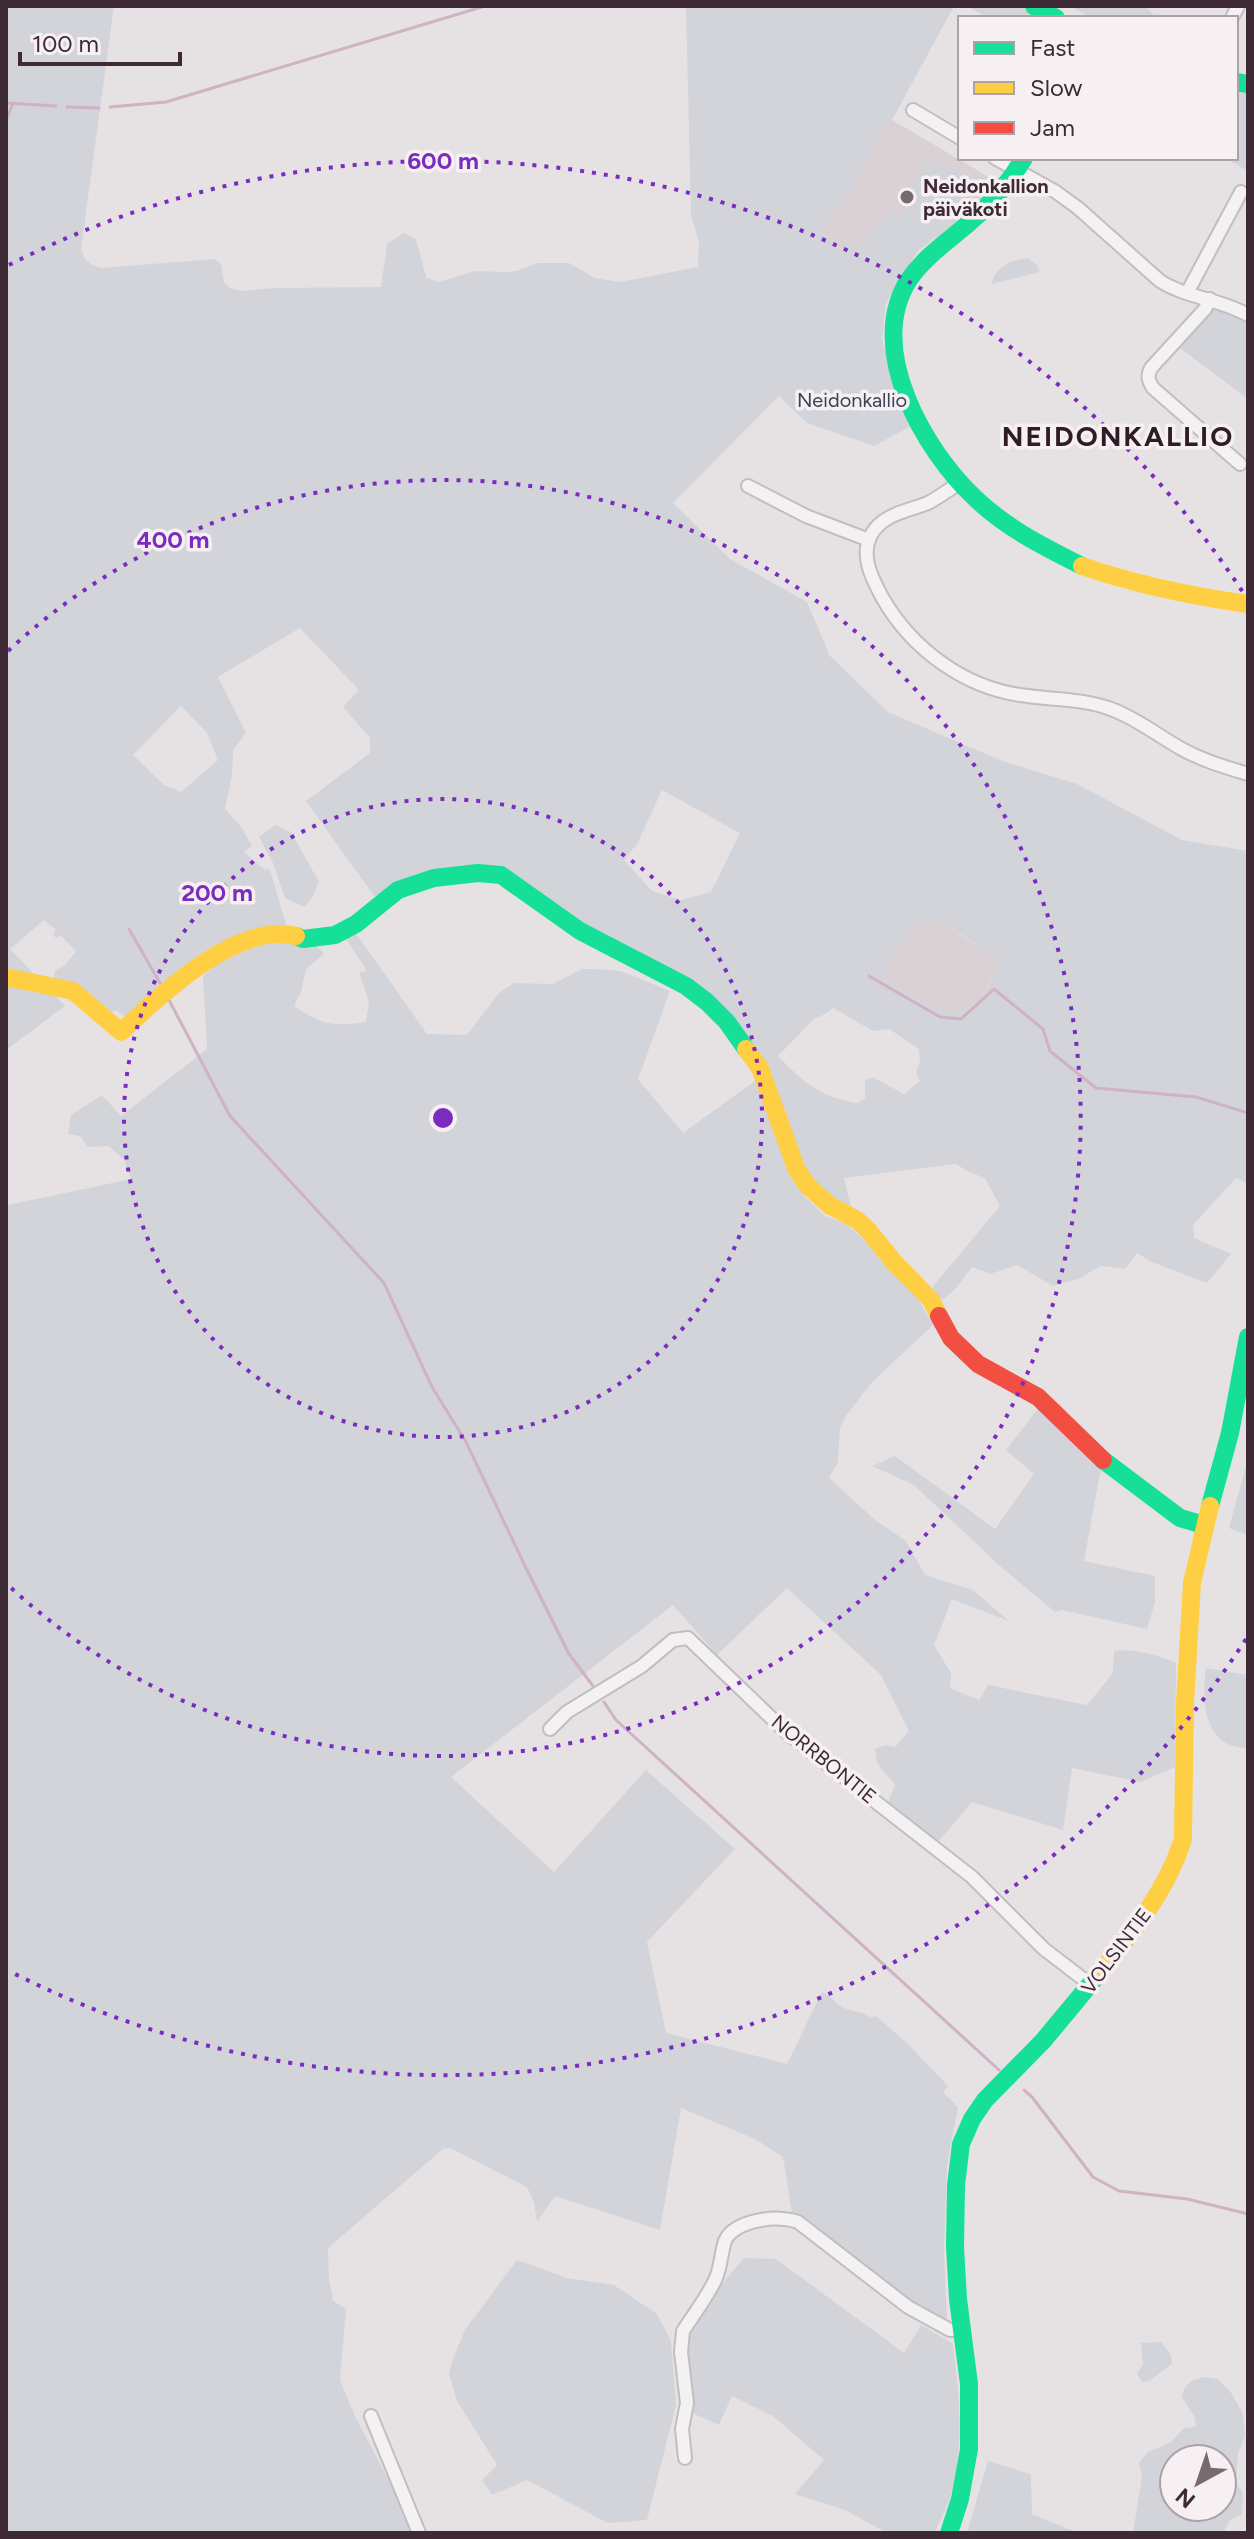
<svg xmlns="http://www.w3.org/2000/svg" width="1254" height="2539" font-family="Figtree,sans-serif">
  <rect width="100%" height="100%" fill="#e6e2e4"/>
  <g fill="#d9d1d4">
    <polygon points="892,120 999,183 990,192 979,183 884,257 842,253 821,231 843,202 887,121"/>
    <polygon points="921,920 931,920 950,928 1001,962 980,999 972,1007 955,1014 944,1012 881,977 895,952"/>
  </g>
  <g fill="#d2d4da" fill-rule="evenodd">
    <path d="M6,6H114L81,249C85,262 90,265 102,268L214,259L221,264L224,282L230,288L241,291L275,288L381,287L387,244L403,233L415,238C421,251 421,265 427,278L439,282L475,271L509,272L520,270L537,263H569L595,278L620,282L698,267L699,242L691,215L686,6H954L892,120L887,122L843,202L821,231L842,253H846L843,248L847,243L856,251L864,242L869,246L873,241L868,237L891,210L899,217L909,204L901,198L916,180L921,184L924,180L920,175L927,167L919,159L922,156L937,163L945,170L950,165L976,178L990,192L966,215L918,251L886,303L882,339L899,397L911,426L874,446L807,423L779,396L673,503L730,559L807,602L830,656L888,712L1005,762L1077,784L1182,840L1248,851V1184L1236,1178L1193,1225L1194,1238L1231,1254L1207,1283L1152,1262L1137,1253L1125,1269L1101,1266L1078,1279L1053,1286L1017,1265L990,1274L972,1267L957,1287L943,1300L932,1294L934,1285L1000,1206L985,1178L969,1172L956,1164L844,1178L852,1212L811,1184L729,1018L582,927L510,873L399,882L375,897L306,801L370,753V738L343,707L359,690L300,628L218,677L246,733L233,750L232,776L225,809L242,828L252,846L244,852L264,869L270,870L286,924L282,931C266,932 248,932 232,938C199,949 154,994 127,1018L115,1010L110,1015L51,982L56,970L65,965L76,951L60,935L56,938L53,935L56,930L44,920L10,949L65,1006L6,1050ZM181,706L207,733L218,760L181,792L164,785L133,755ZM662,790L740,833L711,892L681,900L652,891L624,860L637,844ZM922,920C950,920 977,948 1001,962C988,985 976,1020 944,1011L882,977L895,952ZM833,1008L873,1031L889,1029L919,1049L920,1061L916,1073L920,1081L904,1094L872,1077L865,1080V1099L858,1103C821,1098 803,1082 778,1056L815,1018L820,1017Z"/>
    <polygon points="967,6 1021,6 1042,18 988,18"/>
    <polygon points="1070,6 1145,6 1157,18 1091,18"/>
    <polygon points="1236,89 1248,91 1248,171 1225,158 1236,158"/>
    <path d="M1028,258L1037,265L1040,272L991,284C996,266 1011,260 1028,258Z"/>
    <polygon points="1215,306 1248,321 1248,399 1177,346"/>
    <polygon points="275,825 291,832 319,882 312,898 304,907 285,898 273,863 259,837"/>
    <path d="M355,932L427,1034L467,1035L499,993L514,983L553,984L582,969H597L621,971L670,991L638,1079L683,1133L756,1080L789,1170L805,1197L825,1216L846,1224L868,1243L916,1295L933,1325L872,1382L846,1416L840,1428L838,1462L829,1478L874,1519L906,1541L925,1575L973,1590L1009,1621L952,1599L934,1645L951,1673L950,1688L979,1700L988,1685L1087,1705L1113,1673L1114,1651C1134,1648 1157,1655 1176,1663L1175,1767L1140,1782L1072,1768L1063,1830L972,1802L938,1842L887,1805L895,1785L877,1763L875,1749L885,1745L895,1747L909,1731L881,1675L787,1588L717,1655L673,1605L451,1777L554,1872L646,1770L735,1849L647,1942L666,2033L787,2064L822,1992C832,1995 835,2004 844,2008C854,2012 862,2011 871,2018L876,2016L906,2042L948,2086L943,2092L958,2107L947,2166L944,2252L947,2321L935,2317L792,2213L783,2157L755,2139L681,2108L660,2230L555,2196L537,2222L534,2202L527,2187L450,2148L443,2149L328,2248L329,2279L333,2301L346,2309L340,2380L355,2416L416,2533H6V1199L8,1205L131,1179L124,1160L109,1146L88,1147L80,1136L68,1134L71,1115L102,1095L121,1116L207,1049L203,976L230,954L265,939L315,944L324,954L306,969L301,992L294,1006C324,1025 331,1027 366,1022L369,1002L359,972L367,971L345,937Z"/>
    <polygon points="1040,1406 1101,1468 1084,1561 1155,1576 1155,1602 1147,1629 1062,1610 1055,1612 1000,1566 914,1485 872,1466 895,1456 995,1529 1034,1474 1006,1450"/>
    <polygon points="1248,1458 1248,1535 1229,1528"/>
    <path d="M1206,1668L1248,1675V1748C1204,1749 1201,1701 1206,1668Z"/>
    <path d="M744,2258L776,2259L904,2353L921,2325L953,2344C959,2391 964,2440 953,2487C950,2502 941,2518 935,2533H887L845,2510L795,2494L824,2460L773,2416L732,2396L719,2425L692,2413C691,2390 686,2365 689,2343C692,2319 728,2276 744,2258Z"/>
    <polygon points="517,2260 567,2278 614,2285 657,2314 671,2341 676,2405 647,2520 608,2523 527,2480 492,2495 482,2480 497,2465 457,2401 449,2374 452,2361 465,2330"/>
    <polygon points="1161,2342 1171,2355 1172,2364 1149,2381 1142,2382 1137,2373 1143,2365 1141,2343"/>
    <path d="M1204,2377L1218,2379L1232,2394L1243,2414L1245,2436L1238,2453L1236,2483L1243,2493L1242,2514L1230,2520L1223,2533H1133L1142,2476L1139,2463L1148,2452L1171,2442L1184,2428L1196,2427L1194,2416L1182,2397C1184,2383 1192,2380 1204,2377ZM1174,2459H1222V2507H1174Z"/>
    <polygon points="988,2461 1031,2474 1032,2514 1078,2533 967,2533"/>
  </g>
  <g fill="none" stroke-linecap="round" stroke-linejoin="round">
    <g stroke="#cfb2c4" stroke-width="3">
      <polyline points="6,103 56,106"/>
      <polyline points="67,107 99,108"/>
      <polyline points="110,107 166,102 485,6"/>
      <polyline points="6,121 13,103"/>
      <polyline points="129,929 160,983"/>
      <polyline points="869,976 940,1017 961,1019 994,989 1043,1029 1050,1051 1096,1088 1196,1097 1248,1113"/>
      <polyline points="169,1000 230,1116 384,1283 432,1387 466,1442 526,1568 569,1654 593,1686"/>
      <polyline points="604,1702 616,1720 999,2070"/>
      <polyline points="1024,2090 1032,2097 1093,2177 1119,2191 1187,2199 1248,2214"/>
    </g>
    <g stroke="#c2bec0" stroke-width="16">
      <g id="street">
        <polyline points="1232,18 1238,6"/>
        <polyline points="913,110 960,138"/>
        <path d="M995,158L1056,192L1078,208L1160,281C1187,298 1220,299 1248,315"/>
        <polyline points="1187,293 1241,192"/>
        <path d="M1210,299L1205,309L1151,368C1147,376 1148,380 1153,388L1240,464"/>
        <path d="M959,483C949,490 939,497 928,503C908,511 882,514 871,535C860,556 872,578 882,597C912,650 967,690 1028,696C1056,700 1084,699 1111,709C1136,718 1157,735 1180,748C1201,760 1225,767 1248,774"/>
        <polyline points="748,486 806,516 869,540"/>
        <polyline points="550,1729 567,1712 642,1666 673,1640 688,1638 785,1731 972,1877 1044,1949 1091,1985"/>
        <polyline points="371,2416 419,2533"/>
        <path d="M685,2458L682,2429L687,2403L681,2352L683,2331C694,2314 708,2296 716,2278C721,2266 721,2253 725,2241C734,2220 779,2214 798,2222L908,2307L950,2330H961"/>
      </g>
    </g>
    <use href="#street" stroke="#f4f1f2" stroke-width="12"/>
    <g stroke="#16e098" stroke-width="18">
      <polyline points="1034,6 1056,18"/>
      <polyline points="1236,82 1248,84"/>
      <path d="M1024,158C1009,183 991,204 969,223C948,241 924,257 908,281C866,350 924,450 975,498C1006,528 1044,547 1082,566"/>
      <polyline points="296,936 303,939 335,935 356,924 398,890 434,878 478,873 501,875 580,931 686,986 707,1002 727,1022 746,1049"/>
      <polyline points="1103,1460 1180,1518 1204,1525"/>
      <polyline points="1210,1506 1230,1433 1248,1337"/>
      <polyline points="949,2533 960,2499 969,2449 969,2384 958,2299 955,2247 956,2185 961,2144 972,2119 985,2100 1043,2041 1102,1970"/>
    </g>
    <g stroke="#ffcf43" stroke-width="18">
      <path d="M1082,566C1137,585 1190,596 1248,604"/>
      <path d="M6,977L73,991L121,1032C160,995 238,921 296,936"/>
      <polyline points="746,1049 760,1068 796,1168 807,1185 829,1205 857,1220 868,1230 894,1262 931,1300 939,1316"/>
      <path d="M1102,1970C1134,1931 1168,1888 1183,1839L1185,1703L1192,1583L1210,1506"/>
    </g>
    <polyline stroke="#f24e42" stroke-width="18" points="939,1316 951,1338 978,1364 1038,1397 1103,1460"/>
  </g>
  <g fill="none" stroke="#7b2cbf" stroke-width="4" stroke-dasharray="4 8">
    <circle cx="443" cy="1118" r="319"/>
    <path d="M8 651A638 638 0 1 1 8 1585"/>
    <path d="M1246 1639A957 957 0 0 1 9 1971M9 265A957 957 0 0 1 1246 597"/>
  </g>
  <circle fill="#796a72" stroke="#f6f0f3" stroke-width="3" cx="907" cy="197" r="8"/>
  <g text-anchor="middle" dominant-baseline="central" stroke-width="7" stroke-linejoin="round" paint-order="stroke">
    <g font-size="20" font-weight="bold" fill="#3e2a35" stroke="#f6f0f3" text-anchor="start">
      <text x="923" y="186">Neidonkallion<tspan x="923" dy="23">päiväkoti</tspan></text>
    </g>
    <g font-size="20" fill="#394459" stroke="#f6f0f3">
      <text x="852" y="400">Neidonkallio</text>
    </g>
    <g font-size="20" fill="#3e2a35" stroke="#f6f0f3">
      <text transform="translate(824 1759) rotate(39)">NORRBONTIE</text>
      <text transform="translate(1116 1951) rotate(-53)">VOLSINTIE</text>
    </g>
    <g font-size="28" font-weight="bold" letter-spacing="2" fill="#2f1c26" stroke="#f6f0f3">
      <text x="1118" y="436">NEIDONKALLIO</text>
    </g>
  </g>
  <circle cx="443" cy="1118" r="12" fill="#7b2cbf" stroke="#f6f0f3" stroke-width="4"/>
  <g font-size="24" text-anchor="middle" font-weight="bold" fill="#7b2cbf" stroke="#f6f0f3" stroke-width="7" stroke-linejoin="round" paint-order="stroke">
    <text x="443" y="169">600 m</text>
    <text x="173" y="548">400 m</text>
    <text x="217" y="901">200 m</text>
  </g>
  <rect width="1254" height="2539" fill="none" stroke="#3e2a35" stroke-width="16"/>
  <rect x="958" y="16" width="280" height="144" fill="#f6f0f3" stroke="#aca1a7" stroke-width="2"/>
  <rect x="974" y="42" width="40" height="12" fill="#16e098" stroke="#aca1a7" stroke-width="2"/>
  <text x="1030" y="56" font-size="24" fill="#3e2a35">Fast</text>
  <rect x="974" y="82" width="40" height="12" fill="#ffcf43" stroke="#aca1a7" stroke-width="2"/>
  <text x="1030" y="96" font-size="24" fill="#3e2a35">Slow</text>
  <rect x="974" y="122" width="40" height="12" fill="#f24e42" stroke="#aca1a7" stroke-width="2"/>
  <text x="1030" y="136" font-size="24" fill="#3e2a35">Jam</text>
  <g transform="translate(1198 2483) rotate(220)"><circle r="38" fill="#f6f0f3" stroke="#aca1a7" stroke-width="2"/>
  <path d="M0-6L14 30L0 20L-14 30Z" fill="#796a72"/>
  <text y="-12" font-size="22" font-weight="bold" text-anchor="middle" fill="#3e2a35">N</text>
  </g>
  <path d="M20 52v12h160v-12" fill="none" stroke="#3e2a35" stroke-width="4"/>
  <text x="32" y="52" font-size="24" fill="#3e2a35" stroke="#f6f0f3" stroke-width="6" paint-order="stroke">100 m</text>
</svg>
